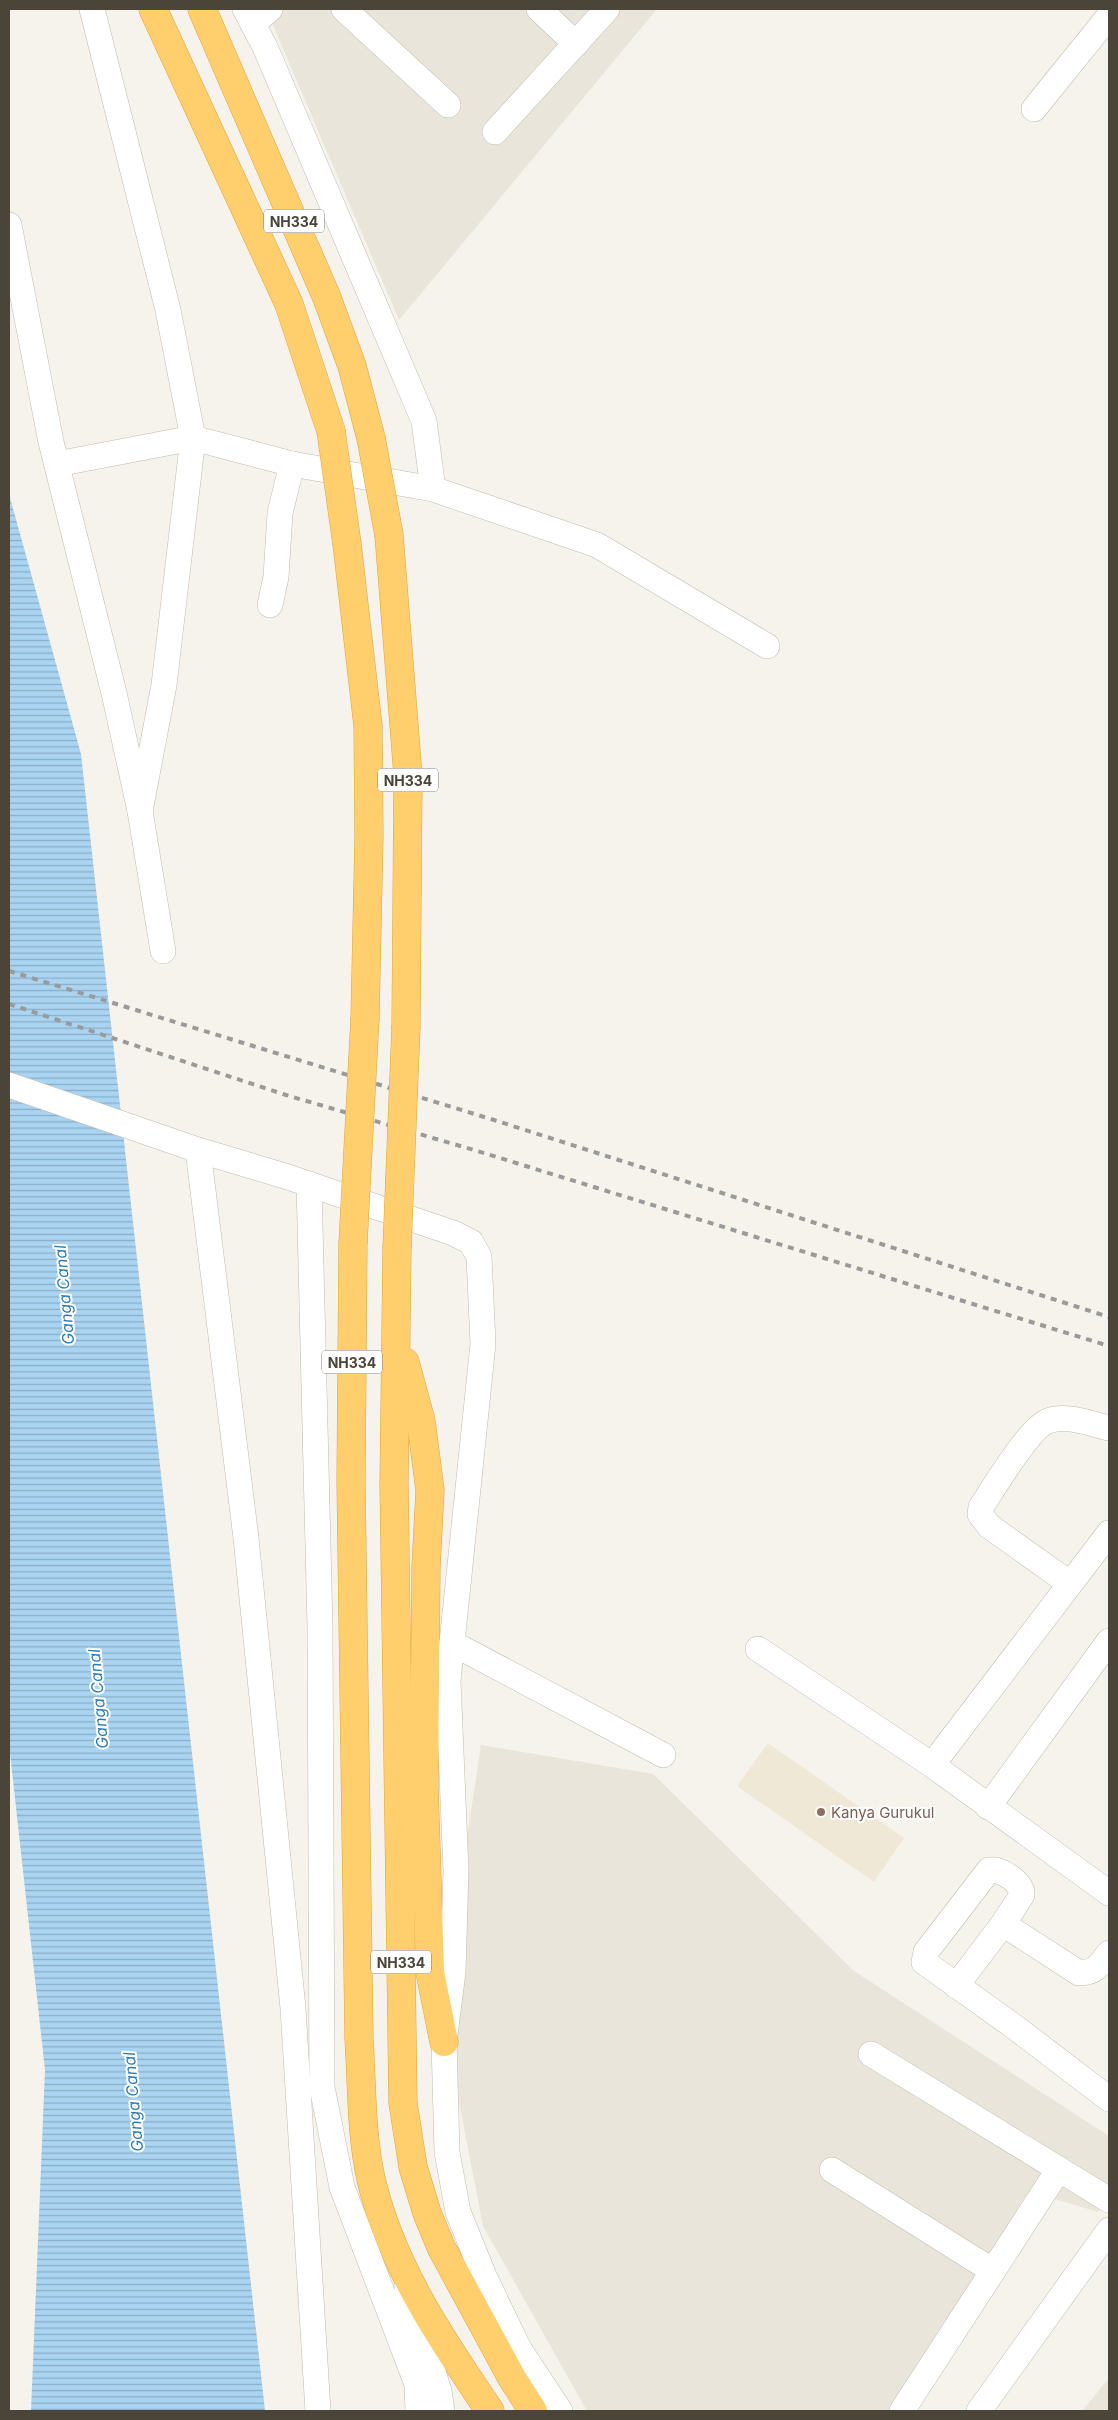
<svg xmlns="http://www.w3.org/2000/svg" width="1118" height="2420" font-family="Inter,sans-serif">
  <defs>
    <pattern id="water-rules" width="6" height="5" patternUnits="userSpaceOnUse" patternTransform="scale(1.25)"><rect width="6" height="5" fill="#a9d4f2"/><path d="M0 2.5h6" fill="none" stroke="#8caec5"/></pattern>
  </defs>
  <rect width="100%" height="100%" fill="#f6f3ec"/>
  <g fill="#eae5da">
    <polygon points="266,9 657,9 399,320"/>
    <polygon points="481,1745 653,1774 854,1971 1109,2136 1109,2192 1098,2212 1048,2197 908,2411 587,2411 483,2226 441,2009"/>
    <polygon points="1109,2378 1109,2411 1082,2411"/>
  </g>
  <polygon fill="#efe8d6" points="768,1743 904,1838 874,1882 737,1786"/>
  <polygon fill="url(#water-rules)" points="9,494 81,754 265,2411 31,2411 45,2070 9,1744"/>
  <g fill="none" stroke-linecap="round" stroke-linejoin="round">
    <g stroke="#c2bbae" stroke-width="26">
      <g id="minor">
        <polyline points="92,9 168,310 193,438 164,685 140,811"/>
        <polyline points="245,9 265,47 424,421 433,489"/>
        <polyline points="344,9 448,105"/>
        <polyline points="539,9 576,44"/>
        <polyline points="253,24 270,9"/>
        <polyline points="1034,109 1109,16"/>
        <polyline points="495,132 607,9"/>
        <polyline points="9,225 51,442 114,693 140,811 163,951"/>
        <polyline points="57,464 193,438 292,464 433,489 597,545 767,646"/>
        <polyline points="270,605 276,577 280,513 292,464"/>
        <polyline points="9,1085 198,1150 288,1177 453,1233 471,1242 479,1257 483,1344 448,1681 456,1870 453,1972 444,2042 447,2152 458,2212 484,2276 519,2349 560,2411"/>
        <polyline points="198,1150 246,1538 293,2008 318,2411"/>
        <polyline points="309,1184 320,1627 322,2087 342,2187 417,2384 418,2411"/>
        <polyline points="1109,1533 932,1765 1109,1893"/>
        <path d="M1069,1583L989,1526L980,1514L981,1507C993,1489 1030,1427 1048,1421C1066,1414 1091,1424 1109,1428"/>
        <polyline points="452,1643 663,1755"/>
        <polyline points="758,1649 932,1765"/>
        <polyline points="988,1807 1109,1641"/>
        <path d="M1003,1924L1022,1895C1023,1883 1001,1868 989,1870L926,1952L924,1962L1016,2028L1109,2099"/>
        <path d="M956,1986L1003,1924L1079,1973C1095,1973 1100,1965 1109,1953"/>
        <polyline points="871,2054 1109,2200"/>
        <polyline points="832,2170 993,2271"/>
        <polyline points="407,2289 439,2391 442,2411"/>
        <polyline points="902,2411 1059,2169"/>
        <polyline points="979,2411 1109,2230"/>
      </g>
    </g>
    <g stroke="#e0a43c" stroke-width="29">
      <g id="highway">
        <polyline points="153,9 289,304 331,431"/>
        <polyline points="202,9 327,298 352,366 371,438"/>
        <polyline points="389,535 408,776 406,1026"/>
        <polyline points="347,544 368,726 369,836 365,1018"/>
        <path d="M353,1243L351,1481L359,2039C362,2085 361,2134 371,2179C391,2265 441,2339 490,2411"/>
        <polyline points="397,1248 394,1483 403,2103 413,2167 427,2213 441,2247 512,2378 533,2411"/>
        <polyline points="405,1362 421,1421 430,1490 426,1567 424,1787 430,1972 444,2042"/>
      </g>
    </g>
    <use href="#minor" stroke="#fff" stroke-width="25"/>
    <use href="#highway" stroke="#ffcf6e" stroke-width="28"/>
    <g stroke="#9a9a9a" stroke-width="4" stroke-dasharray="6 6" stroke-linecap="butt">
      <polyline points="9,971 494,1120 1109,1317"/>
      <polyline points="9,1004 286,1095 474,1150 1109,1346"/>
    </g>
    <g stroke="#e0a43c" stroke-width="29" stroke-linecap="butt">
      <g id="highway-bridge">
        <polyline points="331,431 347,544"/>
        <polyline points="371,438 389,535"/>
        <polyline points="353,1243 365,1018"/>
        <polyline points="397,1248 406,1026"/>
      </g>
    </g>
    <use href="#highway-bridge" stroke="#ffcf6e" stroke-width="28"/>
  </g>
  <circle fill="#8d6e63" stroke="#fff" stroke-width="2" cx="821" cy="1812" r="5"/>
  <g text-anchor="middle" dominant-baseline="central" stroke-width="4" stroke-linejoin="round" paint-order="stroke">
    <g fill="#fff" stroke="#817c74" stroke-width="1">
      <rect x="264" y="209.5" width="60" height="23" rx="4"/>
      <rect x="378" y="768.5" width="60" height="23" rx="4"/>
      <rect x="322" y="1350.5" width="60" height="23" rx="4"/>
      <rect x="371" y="1950.5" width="60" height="23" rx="4"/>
    </g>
    <g font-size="14" font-weight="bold" fill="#4b4439">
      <text x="294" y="221">NH334</text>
      <text x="408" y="780">NH334</text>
      <text x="352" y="1362">NH334</text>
      <text x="401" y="1962">NH334</text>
    </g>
    <g font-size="15" fill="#785e54" stroke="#fff" text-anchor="start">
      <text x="831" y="1812">Kanya Gurukul</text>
    </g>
    <g font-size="16" font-style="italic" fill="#2e7ab2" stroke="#fff">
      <text transform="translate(64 1295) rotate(-95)">Ganga Canal</text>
      <text transform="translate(98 1699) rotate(-95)">Ganga Canal</text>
      <text transform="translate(133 2102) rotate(-95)">Ganga Canal</text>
    </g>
  </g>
  <rect width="1118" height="2420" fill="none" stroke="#4b4439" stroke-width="20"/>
</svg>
